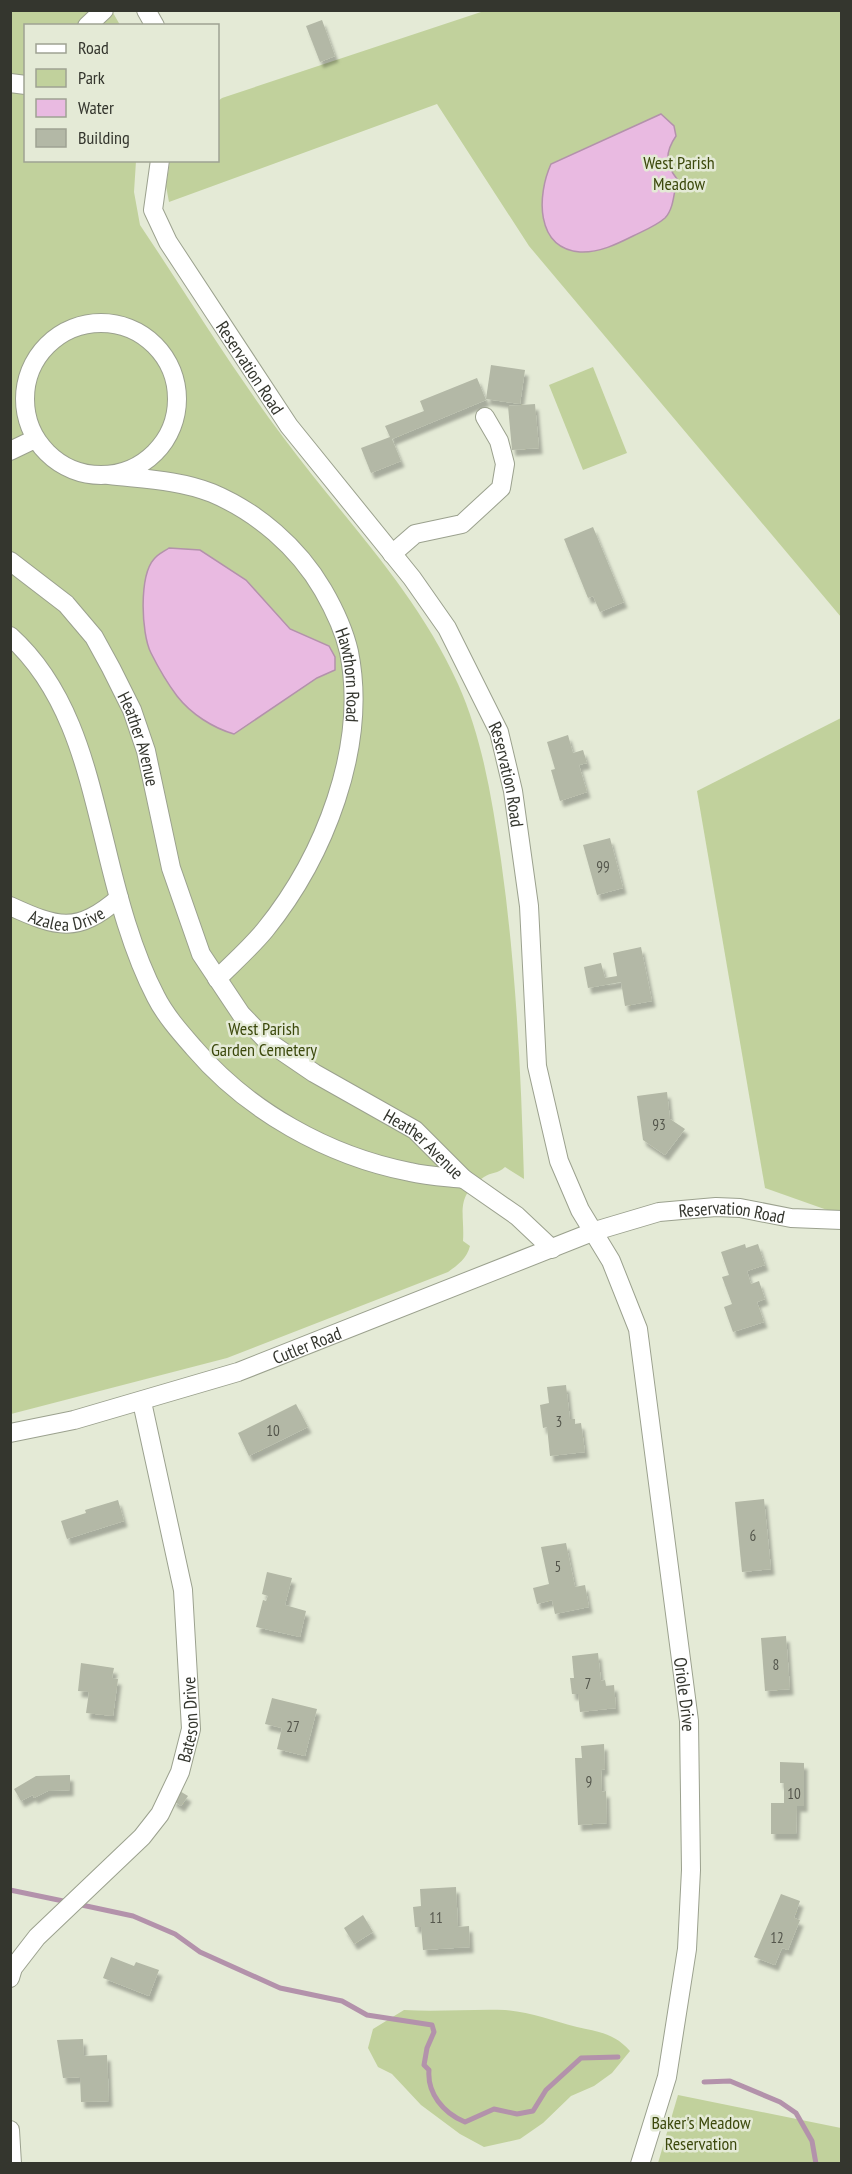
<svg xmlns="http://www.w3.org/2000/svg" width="852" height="2174" font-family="'PT Sans Narrow',sans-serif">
  <defs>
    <filter id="shadow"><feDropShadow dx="3.5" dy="6" stdDeviation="1.5" flood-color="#0004"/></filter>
  </defs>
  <rect width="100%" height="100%" fill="#e4ead6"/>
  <g fill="#c1d19c">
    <path d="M11,11H112L120,25L26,26V160L136,161L134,192L140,225C187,295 232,369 283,437C345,521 414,587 458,684C483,740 492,800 501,860C516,966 521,1072 524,1179L505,1167C498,1174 491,1172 484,1177C454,1197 465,1213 463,1241L470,1246C467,1258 458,1265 448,1272L227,1358L11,1414Z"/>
    <polygon points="484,11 841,11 841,617 529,246 437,104 169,202 166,186 170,161 218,160 218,101 222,98"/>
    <polygon points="593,367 627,453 583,470 549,385"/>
    <polygon points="841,718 841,1210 830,1211 765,1188 697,791"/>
    <path d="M404,2010C438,2012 471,2009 505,2010C530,2012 553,2021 577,2027C599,2032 614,2033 630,2051L612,2073L594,2086L571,2096L543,2123L520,2139L484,2147L460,2134L421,2105L392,2074L378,2067L368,2048L373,2029Z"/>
    <polygon points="678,2095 841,2128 841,2163 658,2163"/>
  </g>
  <g fill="#e9bae1" stroke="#b392ab" stroke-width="1.5">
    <path d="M661,114L674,126L676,136C665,152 665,164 677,179C674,191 674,209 665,218C656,226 643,231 633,236C617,244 599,253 580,252C535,248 537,195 551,164Z"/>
    <path d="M169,548L200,550L246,580L290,629L329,646L335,657V670L317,678L234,734C213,728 191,714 177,696C168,684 158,667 151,653C141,633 139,576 154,559C158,554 165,551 169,548Z"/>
  </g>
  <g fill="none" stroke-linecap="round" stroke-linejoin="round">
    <g stroke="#b392ab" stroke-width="5">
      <polyline points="10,1890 68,1902"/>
      <path d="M77,1904L133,1916L175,1934L200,1952L280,1988L342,2001L367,2015L432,2025L434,2032L427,2048L424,2065L429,2070C427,2093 443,2113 465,2122L494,2109L517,2114L533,2111L546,2090L581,2058L618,2057"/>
      <polyline points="704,2082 730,2081 780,2102 796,2113 812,2141 816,2164"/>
    </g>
  </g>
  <g fill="#b3b8a6" filter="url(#shadow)">
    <polygon points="322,20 335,56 320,62 306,26"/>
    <polygon points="491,365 525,370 520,404 486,399"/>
    <polygon points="477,378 486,400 392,439 401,461 371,473 361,448 390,437 385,426 424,411 420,401"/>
    <polygon points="535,404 539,448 512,450 508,406"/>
    <polygon points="593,527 624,602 600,612 593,596 588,598 564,539"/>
    <polygon points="568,735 573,753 583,750 587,763 579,765 587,792 560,801 551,770 555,769 547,742"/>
    <polygon points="610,838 623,888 597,895 583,845"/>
    <polygon points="641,947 652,1001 625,1006 621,982 588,988 584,967 601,963 605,978 617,976 613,953"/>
    <polygon points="667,1092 670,1119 685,1129 665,1155 643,1140 637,1096"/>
    <polygon points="745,1244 746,1248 758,1244 765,1265 747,1271 751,1284 759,1281 765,1299 757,1302 764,1322 733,1332 724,1307 732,1304 722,1277 729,1275 721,1252"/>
    <polygon points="566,1385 570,1419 575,1419 575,1424 581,1423 585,1452 550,1456 547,1427 543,1428 540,1405 549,1403 547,1387"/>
    <polygon points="296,1404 308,1427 249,1456 238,1433"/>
    <polygon points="764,1499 771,1569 742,1572 735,1502"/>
    <polygon points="118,1500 124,1521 67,1539 61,1521 86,1513 85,1510"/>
    <polygon points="566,1543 575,1587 585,1585 589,1607 555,1614 552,1600 537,1604 533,1588 549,1584 541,1547"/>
    <polygon points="267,1572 292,1578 285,1605 306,1611 300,1637 256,1627 263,1600 266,1601 268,1596 262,1594"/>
    <polygon points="786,1636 790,1689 765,1691 761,1638"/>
    <polygon points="598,1653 601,1681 605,1680 606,1686 614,1685 616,1708 580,1712 578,1694 572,1694 570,1678 574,1678 572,1656"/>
    <polygon points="81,1663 114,1668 112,1678 118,1679 113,1716 86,1713 89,1692 78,1691"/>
    <polygon points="272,1698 317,1709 305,1756 277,1749 282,1728 265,1724"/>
    <polygon points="604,1744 605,1769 601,1770 602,1792 606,1791 607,1823 578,1825 575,1758 582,1758 581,1746"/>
    <polygon points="780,1762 804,1763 804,1806 797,1806 796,1834 771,1834 771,1803 784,1803 784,1783 780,1783"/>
    <polygon points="70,1775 70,1790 48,1791 34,1798 33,1795 21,1801 14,1789 36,1776"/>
    <polygon points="178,1790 188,1796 181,1806 172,1800"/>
    <polygon points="456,1887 458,1927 469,1926 470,1947 423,1950 421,1927 415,1927 413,1907 421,1906 420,1889"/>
    <polygon points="781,1894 800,1901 794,1918 800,1920 788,1950 782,1948 775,1965 754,1957"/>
    <polygon points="363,1915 373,1932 354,1944 344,1928"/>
    <polygon points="111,1957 134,1966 136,1962 159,1970 149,1996 103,1978"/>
    <polygon points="83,2039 84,2056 107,2055 109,2101 81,2102 80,2077 63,2078 57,2040"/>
  </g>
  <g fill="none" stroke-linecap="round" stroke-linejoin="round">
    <g stroke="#9ba18e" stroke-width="20">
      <g id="minor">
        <polyline points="146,10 155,26"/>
        <polyline points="87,26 104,10"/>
        <polyline points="10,83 26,85"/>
        <path id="s1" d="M160,160L153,210L168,242L289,426L412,578L447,628L499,732L513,791L529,906L537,1066L559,1161L580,1210L611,1261L638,1329L689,1721L691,1870L687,1949L667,2077L640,2164"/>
        <circle cx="101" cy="399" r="76"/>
        <polyline points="10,451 35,439"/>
        <path id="s2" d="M109,475C143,479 180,480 212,493C257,512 298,547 323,590C334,609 344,630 349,652C368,747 324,857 265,930C250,948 233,963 217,979"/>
        <polyline points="392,554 415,534 462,524 501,488 505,464 499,441 485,417"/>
        <path id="s3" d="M10,561L66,604L94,637L111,668L132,710L146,751L171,868L201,954L241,1014L267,1041L314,1073L415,1130L464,1179L517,1216L552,1249"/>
        <path d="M10,636C71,691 87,771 106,847C118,897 132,951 156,997C165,1015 180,1032 194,1048C248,1111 328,1156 410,1172C427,1176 446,1177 464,1179"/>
        <path id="s4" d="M10,906C58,928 77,934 119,898"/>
        <path id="s5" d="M10,1433L74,1420L238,1372L595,1231L659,1212L716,1207L740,1208L791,1218L842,1220"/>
        <path id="s6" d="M10,1978L13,1968L37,1937L142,1837L160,1814L180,1772L191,1729L183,1590L142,1402"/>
        <polyline points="10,2130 12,2164"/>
      </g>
    </g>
    <use href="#minor" stroke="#fff" stroke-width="18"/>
  </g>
  <g text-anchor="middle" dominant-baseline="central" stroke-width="5" stroke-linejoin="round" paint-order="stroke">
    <g font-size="15" fill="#54564c">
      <text x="603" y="866">99</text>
      <text x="659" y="1124">93</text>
      <text x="559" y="1421">3</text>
      <text x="273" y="1430">10</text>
      <text x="753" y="1535">6</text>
      <text x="558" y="1566">5</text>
      <text x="776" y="1664">8</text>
      <text x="588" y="1683">7</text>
      <text x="293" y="1726">27</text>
      <text x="589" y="1781">9</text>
      <text x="794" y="1793">10</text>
      <text x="436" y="1917">11</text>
      <text x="777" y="1937">12</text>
    </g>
    <g font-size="18" fill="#3c490c" stroke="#e4ead6">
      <text x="679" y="162">West Parish<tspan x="679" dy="21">Meadow</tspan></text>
      <text x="264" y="1028">West Parish<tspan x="264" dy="21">Garden Cemetery</tspan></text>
      <text x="701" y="2122">Baker's Meadow<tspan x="701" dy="21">Reservation</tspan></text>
    </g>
    <g font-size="18" fill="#34362e" stroke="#e4ead6">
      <text stroke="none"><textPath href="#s1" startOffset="236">Reservation Road</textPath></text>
      <text stroke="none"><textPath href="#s2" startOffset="345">Hawthorn Road</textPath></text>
      <text stroke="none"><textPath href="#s3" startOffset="226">Heather Avenue</textPath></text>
      <text stroke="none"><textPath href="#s1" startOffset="722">Reservation Road</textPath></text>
      <text stroke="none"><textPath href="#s4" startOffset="60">Azalea Drive</textPath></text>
      <text stroke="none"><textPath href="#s3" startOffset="748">Heather Avenue</textPath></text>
      <text stroke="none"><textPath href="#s5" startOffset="760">Reservation Road</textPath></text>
      <text stroke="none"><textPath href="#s5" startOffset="310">Cutler Road</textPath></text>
      <text stroke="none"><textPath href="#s1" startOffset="1668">Oriole Drive</textPath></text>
      <text stroke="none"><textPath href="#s6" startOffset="324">Bateson Drive</textPath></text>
    </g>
  </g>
  <rect width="852" height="2174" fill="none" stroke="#34362e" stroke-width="24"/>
  <rect x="24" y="24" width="195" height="138" fill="#e4ead6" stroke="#9ea293" stroke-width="1.5"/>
  <rect x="36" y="44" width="30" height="9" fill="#ffffff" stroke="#9ea293" stroke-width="1.5"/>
  <text x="78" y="54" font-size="18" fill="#34362e">Road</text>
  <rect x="36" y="69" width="30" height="18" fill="#c1d19c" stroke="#9ea293" stroke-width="1.5"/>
  <text x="78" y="84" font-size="18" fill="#34362e">Park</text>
  <rect x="36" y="99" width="30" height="18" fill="#e9bae1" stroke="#9ea293" stroke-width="1.5"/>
  <text x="78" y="114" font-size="18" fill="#34362e">Water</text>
  <rect x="36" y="129" width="30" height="18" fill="#b3b8a6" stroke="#9ea293" stroke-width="1.5"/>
  <text x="78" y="144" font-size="18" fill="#34362e">Building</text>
</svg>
